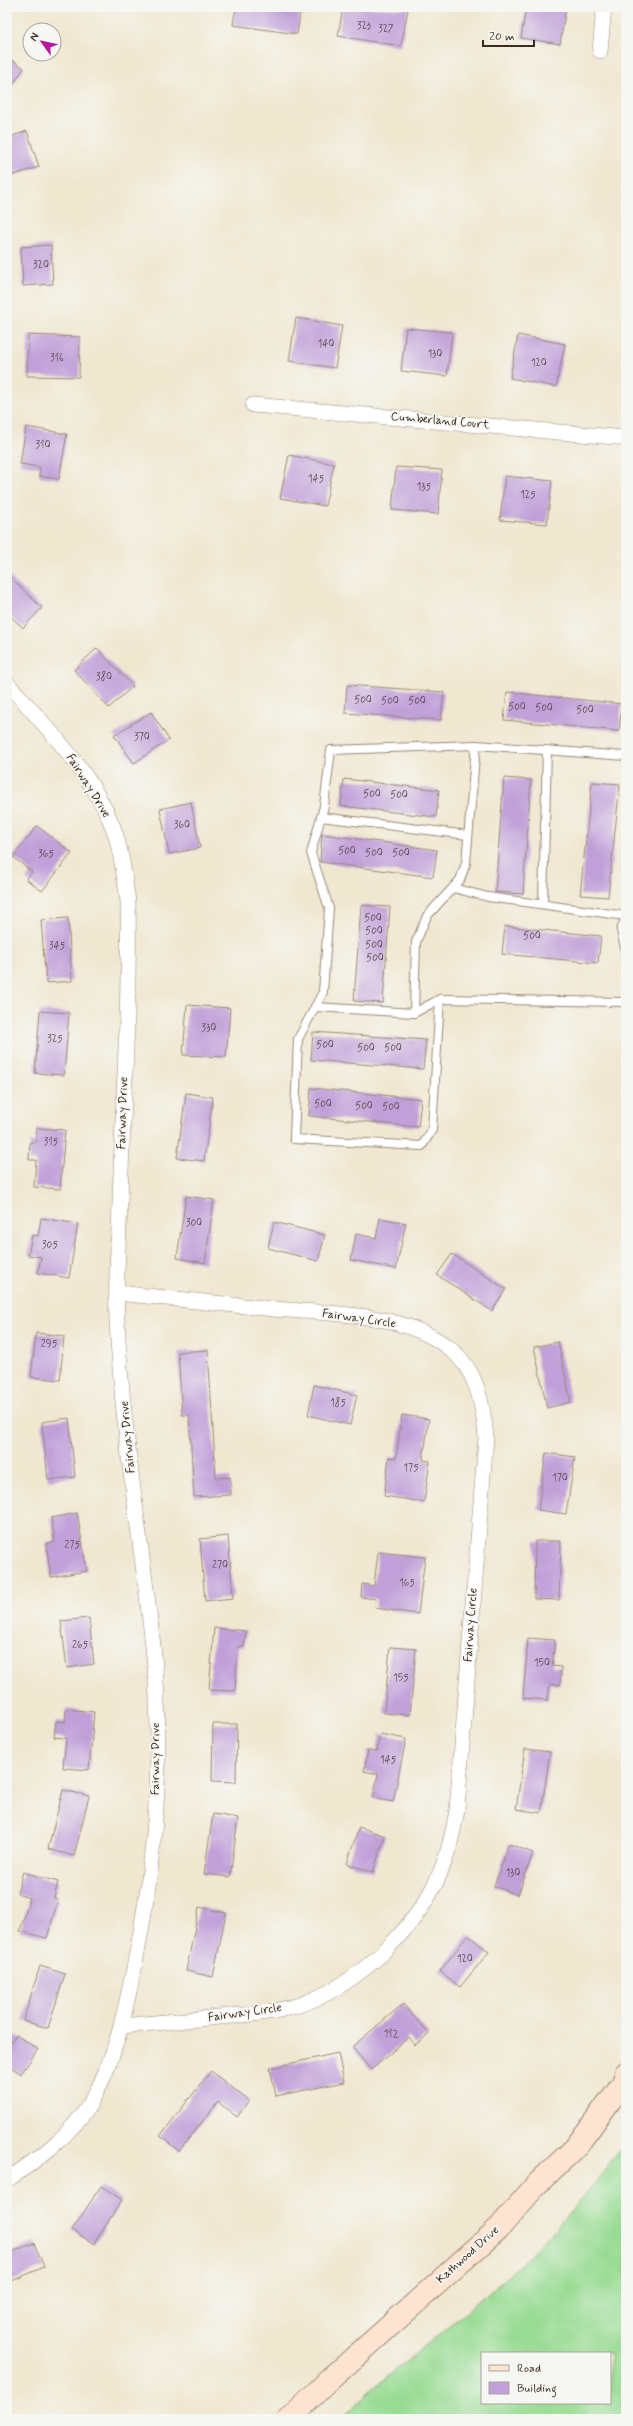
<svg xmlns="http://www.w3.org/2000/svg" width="633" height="2426" font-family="Mynerve,sans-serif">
  <rect width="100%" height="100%" fill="#f6f6f2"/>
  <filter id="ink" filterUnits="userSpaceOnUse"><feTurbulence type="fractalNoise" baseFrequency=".025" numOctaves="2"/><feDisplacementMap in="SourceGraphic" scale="8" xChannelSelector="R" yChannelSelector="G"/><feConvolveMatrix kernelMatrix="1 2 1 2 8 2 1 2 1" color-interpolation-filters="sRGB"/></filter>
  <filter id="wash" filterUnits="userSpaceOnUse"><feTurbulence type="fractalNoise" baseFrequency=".012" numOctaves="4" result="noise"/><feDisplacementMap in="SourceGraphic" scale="16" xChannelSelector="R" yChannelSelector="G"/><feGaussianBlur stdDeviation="0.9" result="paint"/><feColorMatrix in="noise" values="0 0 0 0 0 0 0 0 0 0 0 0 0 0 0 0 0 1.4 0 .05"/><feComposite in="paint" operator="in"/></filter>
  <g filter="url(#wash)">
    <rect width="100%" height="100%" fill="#f0e7d0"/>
    <path fill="#98db93" stroke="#6a8258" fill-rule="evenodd" d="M626,2142V2419H340C392,2370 450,2328 503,2280C549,2239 590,2192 626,2142ZM482,2353H610V2403H482Z"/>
    <g id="blocks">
      <g fill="#c1a0d9">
        <polygon points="236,7 301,7 297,34 233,25"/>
        <polygon points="343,7 408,9 401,46 338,36"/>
        <polygon points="526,7 566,7 560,44 521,38"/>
        <polygon points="7,57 24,68 7,94"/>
        <polygon points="27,131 39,167 11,176 7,162 7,138"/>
        <polygon points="51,245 53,284 23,286 21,247"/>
        <polygon points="296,318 342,326 335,368 289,361"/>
        <polygon points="406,328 452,332 447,376 401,371"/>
        <polygon points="28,335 80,337 79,377 27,376"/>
        <polygon points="518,335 565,344 556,387 510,378"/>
        <polygon points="26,427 67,434 59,479 39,476 40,467 20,464"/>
        <polygon points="289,455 334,464 325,506 280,498"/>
        <polygon points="396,467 442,470 438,514 392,510"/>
        <polygon points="505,476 552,481 547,524 500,520"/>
        <polygon points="7,574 42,608 23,628 7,613"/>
        <polygon points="97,648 133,686 109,708 74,670"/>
        <polygon points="347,685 444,692 441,720 345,713"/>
        <polygon points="507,692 622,704 619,731 504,720"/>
        <polygon points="151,712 169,740 134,763 114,735"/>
        <polygon points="504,778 531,780 523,894 495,892"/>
        <polygon points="344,779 439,790 436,817 341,806"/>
        <polygon points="592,782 620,784 608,897 580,895"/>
        <polygon points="191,802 200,848 169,854 160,809"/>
        <polygon points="37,826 72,853 42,891 26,879 32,872 13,857"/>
        <polygon points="322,834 437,850 433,877 320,862"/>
        <polygon points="361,905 390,907 383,1003 354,1001"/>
        <polygon points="68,918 72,981 46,983 41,920"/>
        <polygon points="505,926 601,936 598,963 502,954"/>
        <polygon points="187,1005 230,1008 226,1057 183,1055"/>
        <polygon points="40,1011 69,1013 64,1075 35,1073"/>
        <polygon points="313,1032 426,1040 423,1069 311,1060"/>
        <polygon points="311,1088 421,1099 418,1127 309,1116"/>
        <polygon points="186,1093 213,1097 204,1161 177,1158"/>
        <polygon points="37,1128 65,1130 60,1189 34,1187 36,1160 29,1160 30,1142 36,1142"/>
        <polygon points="186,1196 214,1200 205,1263 177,1258"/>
        <polygon points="41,1218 78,1224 69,1278 38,1273 41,1257 28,1255 32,1235 38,1236"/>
        <polygon points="380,1218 406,1223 396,1269 351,1260 356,1234 376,1238"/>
        <polygon points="274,1222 325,1235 318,1261 268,1248"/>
        <polygon points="452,1254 506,1289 492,1311 437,1275"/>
        <polygon points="36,1333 64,1336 60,1380 31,1377"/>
        <polygon points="558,1342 571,1402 547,1408 534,1347"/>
        <polygon points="208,1350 216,1478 230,1477 231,1495 194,1497 189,1415 182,1415 178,1352"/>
        <polygon points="314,1385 357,1395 350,1425 308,1415"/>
        <polygon points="402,1415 429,1419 423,1460 430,1461 424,1502 384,1496 389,1457 396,1458"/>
        <polygon points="69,1418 75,1477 48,1480 42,1422"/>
        <polygon points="546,1453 575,1457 566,1514 538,1510"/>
        <polygon points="77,1513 87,1571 51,1577 46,1543 55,1542 51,1518"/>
        <polygon points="228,1536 233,1598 205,1601 200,1539"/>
        <polygon points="535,1541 561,1541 559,1600 534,1599"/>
        <polygon points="378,1552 425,1557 418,1614 375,1608 376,1599 361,1597 362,1584 374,1586"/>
        <polygon points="89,1618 94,1664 67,1668 61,1621"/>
        <polygon points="214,1628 246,1631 244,1647 238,1646 235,1691 209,1690"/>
        <polygon points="528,1638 555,1640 552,1666 561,1667 560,1685 550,1684 548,1700 523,1698"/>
        <polygon points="390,1647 416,1649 410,1715 384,1713"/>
        <polygon points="66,1709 94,1712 89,1770 63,1768 66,1738 54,1737 56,1721 65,1722"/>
        <polygon points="213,1724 237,1724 236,1782 212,1781"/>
        <polygon points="380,1734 406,1739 393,1802 373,1798 378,1774 364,1771 368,1750 377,1751"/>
        <polygon points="525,1749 550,1752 541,1813 516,1809"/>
        <polygon points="63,1790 89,1796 74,1856 48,1849"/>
        <polygon points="213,1814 238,1818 230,1877 204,1874"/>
        <polygon points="359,1827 385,1836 373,1872 347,1864"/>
        <polygon points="509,1844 533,1853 518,1895 494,1886"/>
        <polygon points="23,1872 58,1882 54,1898 58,1900 47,1938 20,1931 30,1898 17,1894"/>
        <polygon points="199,1907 226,1913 213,1977 186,1971"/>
        <polygon points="468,1935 489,1952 460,1987 440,1971"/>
        <polygon points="40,1966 65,1974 48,2028 23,2021"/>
        <polygon points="403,2004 429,2034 415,2045 409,2037 371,2070 352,2047"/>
        <polygon points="16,2035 38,2049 21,2074 7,2064 7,2048"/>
        <polygon points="338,2053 344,2082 276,2096 270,2068"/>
        <polygon points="211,2071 249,2101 237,2117 218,2102 179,2151 160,2136"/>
        <polygon points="101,2186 122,2200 94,2244 72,2230"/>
        <polygon points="34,2243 44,2267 7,2283 7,2254"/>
      </g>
    </g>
  </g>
  <g filter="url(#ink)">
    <use href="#blocks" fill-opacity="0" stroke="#968877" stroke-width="1"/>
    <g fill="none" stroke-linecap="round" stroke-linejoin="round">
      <g stroke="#968877" stroke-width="10">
        <g id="lane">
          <polyline points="626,756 476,745 466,863 460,880 427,916 416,942 414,1013 440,999 626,1002"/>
          <polyline points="321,817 468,835"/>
          <polyline points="453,888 488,897 626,916"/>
          <polyline points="543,903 547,750"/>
          <polyline points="626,917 621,930 626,953"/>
          <polyline points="440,999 432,1130 422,1146 294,1139 298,1039 323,992 329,908 311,853 324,806 331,750 476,745"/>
          <polyline points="315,1007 414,1013"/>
        </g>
      </g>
      <g stroke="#968877" stroke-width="16">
        <g id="street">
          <polyline points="600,51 604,7"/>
          <polyline points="253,405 626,438"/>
          <path d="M7,683C46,727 91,771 113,827C122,851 124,877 128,901C130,1001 123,1102 120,1201C119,1241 115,1282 117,1321C122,1430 141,1538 153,1646C164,1750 156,1856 136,1958C126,2008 116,2059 90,2104C70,2136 38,2159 7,2180"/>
          <path d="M117,1293C169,1298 222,1304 274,1309C331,1314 401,1311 449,1348C477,1369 483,1404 486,1437L457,1810C454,1827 451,1843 445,1860C424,1923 359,1986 296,2006C271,2013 244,2015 219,2017C186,2020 154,2023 122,2026"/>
        </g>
      </g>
      <g stroke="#968877" stroke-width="24">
        <polyline id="secondary" points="289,2419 327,2382 499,2228 537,2184 575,2148 623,2083 626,2073"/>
      </g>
      <use href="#lane" stroke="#fff" stroke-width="8"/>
      <use href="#street" stroke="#fff" stroke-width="15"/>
      <use href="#secondary" stroke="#fde4d1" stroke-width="22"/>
    </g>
  </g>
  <g text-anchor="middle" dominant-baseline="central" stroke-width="3.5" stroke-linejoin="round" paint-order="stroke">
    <g font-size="10" fill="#5c484d">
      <text x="364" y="26">323</text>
      <text x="386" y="29">327</text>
      <text x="41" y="265">320</text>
      <text x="326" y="344">140</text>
      <text x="435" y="354">130</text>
      <text x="57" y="358">316</text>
      <text x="539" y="363">120</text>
      <text x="43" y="445">310</text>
      <text x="316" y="479">145</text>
      <text x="424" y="487">135</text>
      <text x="528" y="495">125</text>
      <text x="104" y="677">380</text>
      <text x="363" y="700">500</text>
      <text x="390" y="701">500</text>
      <text x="417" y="701">500</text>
      <text x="517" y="707">500</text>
      <text x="544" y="708">500</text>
      <text x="585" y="710">500</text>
      <text x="142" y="737">370</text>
      <text x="372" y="794">500</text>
      <text x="399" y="795">500</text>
      <text x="182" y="825">360</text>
      <text x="347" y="851">500</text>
      <text x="374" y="853">500</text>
      <text x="401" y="853">500</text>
      <text x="46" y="854">365</text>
      <text x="373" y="918">500</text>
      <text x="374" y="931">500</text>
      <text x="532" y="936">500</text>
      <text x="374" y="945">500</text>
      <text x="57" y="946">345</text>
      <text x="375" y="958">500</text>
      <text x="209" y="1028">330</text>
      <text x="55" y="1039">325</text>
      <text x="325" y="1045">500</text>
      <text x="366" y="1048">500</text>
      <text x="393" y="1048">500</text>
      <text x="323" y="1104">500</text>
      <text x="364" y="1106">500</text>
      <text x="391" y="1107">500</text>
      <text x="51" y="1142">315</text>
      <text x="194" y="1223">300</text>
      <text x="50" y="1245">305</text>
      <text x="49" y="1344">295</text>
      <text x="338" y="1403">185</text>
      <text x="411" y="1468">175</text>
      <text x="560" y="1478">170</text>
      <text x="72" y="1545">275</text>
      <text x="220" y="1565">270</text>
      <text x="407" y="1583">165</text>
      <text x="80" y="1645">265</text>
      <text x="542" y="1663">150</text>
      <text x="401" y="1678">155</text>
      <text x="388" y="1760">145</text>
      <text x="513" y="1873">130</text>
      <text x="465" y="1959">120</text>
      <text x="391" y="2034">112</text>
    </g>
    <g font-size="12" fill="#3b2a1e" stroke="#f6f6f2">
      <text transform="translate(440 421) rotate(5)">Cumberland Court</text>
      <text transform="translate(88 786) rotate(58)">Fairway Drive</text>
      <text transform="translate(123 1113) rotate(-88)">Fairway Drive</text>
      <text transform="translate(359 1319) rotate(8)">Fairway Circle</text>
      <text transform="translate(128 1437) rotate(-95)">Fairway Drive</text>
      <text transform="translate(471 1625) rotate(-86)">Fairway Circle</text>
      <text transform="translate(156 1759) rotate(-90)">Fairway Drive</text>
      <text transform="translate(245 2013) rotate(-8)">Fairway Circle</text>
      <text transform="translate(468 2255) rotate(-42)">Kathwood Drive</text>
    </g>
  </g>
  <rect width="633" height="2426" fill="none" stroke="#f6f6f2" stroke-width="24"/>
  <rect x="481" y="2352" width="130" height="52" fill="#f6f6f2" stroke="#aba49d"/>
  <rect x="489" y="2365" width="20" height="6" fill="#fde4d1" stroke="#aba49d"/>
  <text x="517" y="2372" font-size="12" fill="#3b2a1e">Road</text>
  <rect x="489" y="2382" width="20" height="12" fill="#c1a0d9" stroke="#aba49d"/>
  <text x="517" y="2392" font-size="12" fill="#3b2a1e">Building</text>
  <g transform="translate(42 42) rotate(303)"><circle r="19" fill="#f6f6f2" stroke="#aba49d"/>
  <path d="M0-3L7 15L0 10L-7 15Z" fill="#b5179e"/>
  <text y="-6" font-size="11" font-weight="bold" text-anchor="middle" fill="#3b2a1e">N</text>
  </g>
  <path d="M483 40v6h51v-6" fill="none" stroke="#3b2a1e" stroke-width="2"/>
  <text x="489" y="40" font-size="12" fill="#3b2a1e" stroke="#f6f6f2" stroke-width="3" paint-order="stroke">20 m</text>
</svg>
